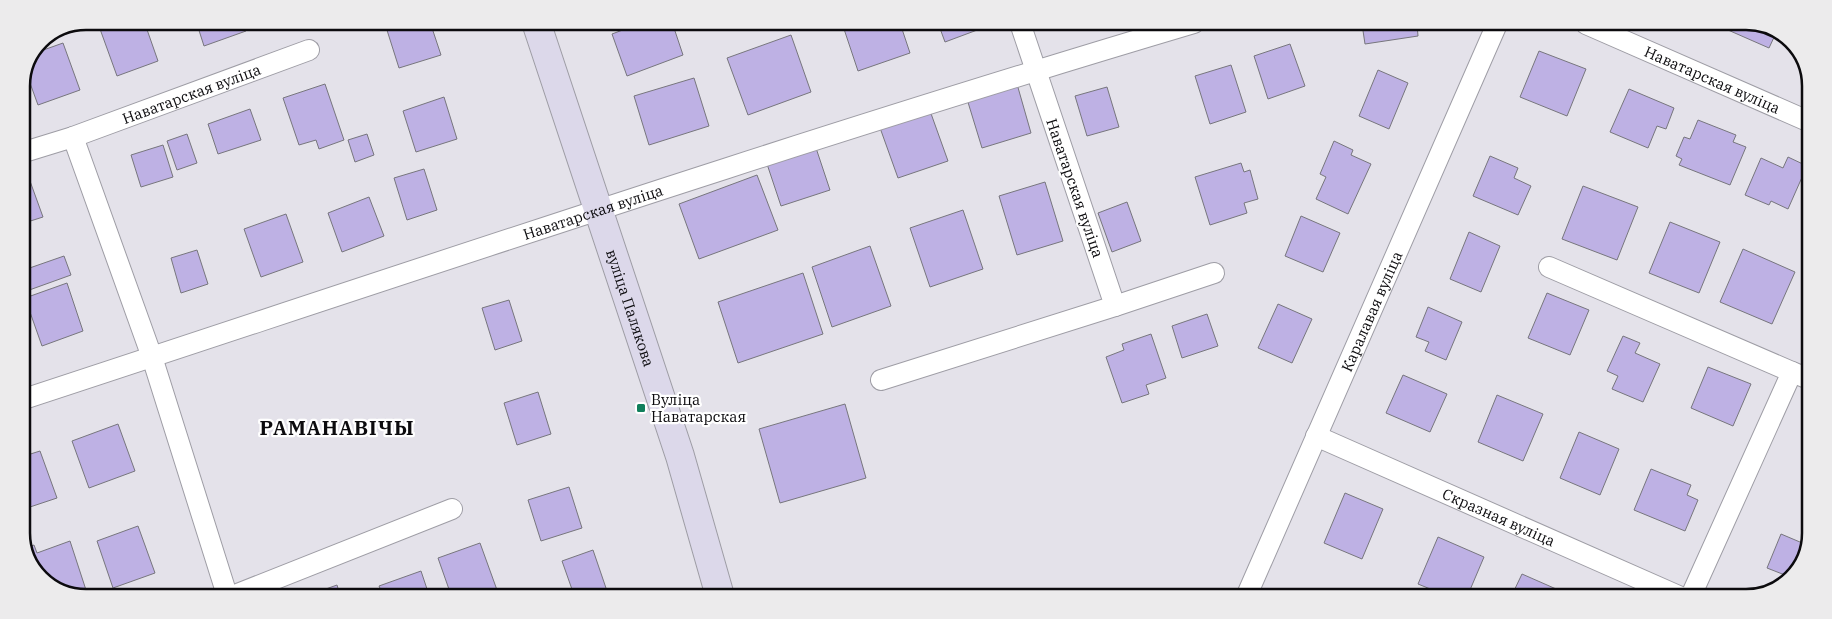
<svg xmlns="http://www.w3.org/2000/svg" width="1832" height="619" font-family="'IBM Plex Serif',serif">
  <rect width="100%" height="100%" fill="#e4e2ea"/>
  <g fill="#beb1e4" stroke="#77767d">
    <polygon points="120,21 144,21 158,61 117,76 100,29"/>
    <polygon points="196,21 242,22 246,31 204,46"/>
    <polygon points="402,22 430,22 441,55 399,68 386,27"/>
    <polygon points="644,22 672,22 683,55 627,76 612,34"/>
    <polygon points="842,23 900,23 910,53 858,71"/>
    <polygon points="938,23 996,23 945,42"/>
    <polygon points="79,24 81,29 50,39 49,37"/>
    <polygon points="1362,24 1417,24 1418,36 1365,44"/>
    <polygon points="1731,25 1756,25 1776,33 1769,48 1728,30"/>
    <polygon points="791,35 811,92 748,115 727,58"/>
    <polygon points="63,43 80,90 38,105 26,72 35,53"/>
    <polygon points="1290,44 1305,86 1268,99 1254,56"/>
    <polygon points="1539,51 1586,69 1567,116 1520,97"/>
    <polygon points="1231,65 1246,112 1210,124 1195,76"/>
    <polygon points="1378,70 1408,83 1389,129 1359,116"/>
    <polygon points="694,78 709,126 649,145 634,96"/>
    <polygon points="325,84 344,140 319,149 316,140 299,145 283,98"/>
    <polygon points="1017,84 1031,133 982,148 967,99"/>
    <polygon points="1107,87 1119,127 1087,136 1075,96"/>
    <polygon points="1629,89 1674,108 1666,129 1657,126 1648,148 1610,132"/>
    <polygon points="444,97 457,139 416,152 403,111"/>
    <polygon points="929,108 948,161 898,178 879,125"/>
    <polygon points="250,109 261,140 218,154 208,124"/>
    <polygon points="1698,120 1736,135 1733,142 1746,147 1730,185 1679,165 1682,159 1676,156 1684,137 1690,139"/>
    <polygon points="187,134 197,163 177,170 167,141"/>
    <polygon points="367,134 374,155 355,162 348,140"/>
    <polygon points="1334,141 1353,150 1351,155 1371,164 1348,214 1316,199 1326,177 1320,174"/>
    <polygon points="163,145 173,177 141,187 131,155"/>
    <polygon points="816,148 830,190 781,206 767,164"/>
    <polygon points="1490,156 1518,168 1514,178 1531,186 1518,215 1473,196"/>
    <polygon points="1788,157 1807,166 1788,209 1771,201 1769,205 1745,195 1761,158 1783,168"/>
    <polygon points="1241,163 1244,172 1250,170 1258,199 1244,203 1247,213 1210,225 1195,177"/>
    <polygon points="424,169 437,210 407,220 394,178"/>
    <polygon points="26,170 43,217 21,224 21,171"/>
    <polygon points="757,175 778,230 699,259 679,204"/>
    <polygon points="1045,182 1063,241 1017,255 999,196"/>
    <polygon points="1583,186 1638,207 1617,260 1562,239"/>
    <polygon points="369,197 384,236 342,252 328,213"/>
    <polygon points="1127,202 1141,241 1112,252 1098,213"/>
    <polygon points="963,210 983,269 930,287 910,228"/>
    <polygon points="286,214 303,262 261,277 244,229"/>
    <polygon points="1301,216 1340,233 1323,272 1285,256"/>
    <polygon points="1670,222 1720,242 1699,293 1649,273"/>
    <polygon points="1469,232 1500,246 1481,292 1450,279"/>
    <polygon points="870,246 891,306 832,327 812,267"/>
    <polygon points="1743,249 1795,272 1772,324 1720,302"/>
    <polygon points="197,250 208,284 181,293 171,258"/>
    <polygon points="64,256 71,275 21,293 21,271"/>
    <polygon points="803,273 823,334 738,363 718,302"/>
    <polygon points="67,283 83,331 42,346 25,298"/>
    <polygon points="1547,293 1589,310 1570,355 1528,338"/>
    <polygon points="509,300 522,341 495,350 482,308"/>
    <polygon points="1278,304 1312,319 1292,363 1258,348"/>
    <polygon points="1428,307 1462,322 1446,360 1425,351 1429,342 1416,337"/>
    <polygon points="1207,314 1218,346 1182,358 1172,326"/>
    <polygon points="1809,324 1809,342 1803,340"/>
    <polygon points="1151,334 1166,378 1146,385 1149,394 1122,403 1106,357 1124,350 1122,344"/>
    <polygon points="1623,336 1640,343 1635,353 1660,364 1643,402 1612,389 1618,376 1607,371"/>
    <polygon points="1708,367 1751,384 1733,426 1691,408"/>
    <polygon points="1403,375 1447,394 1430,432 1386,413"/>
    <polygon points="538,392 551,434 517,445 504,403"/>
    <polygon points="1497,395 1543,414 1523,461 1478,442"/>
    <polygon points="845,404 866,478 780,503 759,429"/>
    <polygon points="118,424 135,471 89,488 72,441"/>
    <polygon points="1579,432 1619,449 1600,495 1560,478"/>
    <polygon points="40,451 57,498 21,510 21,457"/>
    <polygon points="1651,469 1691,485 1687,495 1698,500 1685,531 1634,510"/>
    <polygon points="569,487 582,528 541,541 528,500"/>
    <polygon points="1345,493 1383,509 1362,559 1324,543"/>
    <polygon points="138,526 155,573 113,588 97,541"/>
    <polygon points="1781,534 1807,545 1807,554 1790,577 1767,568"/>
    <polygon points="1438,537 1484,557 1467,597 1450,597 1418,584"/>
    <polygon points="70,541 86,590 73,594 65,594 35,573 25,548 34,545 37,553"/>
    <polygon points="480,543 497,590 484,595 451,595 438,558"/>
    <polygon points="593,550 607,591 595,595 574,595 562,561"/>
    <polygon points="421,571 429,595 383,595 379,586"/>
    <polygon points="1522,574 1563,592 1561,597 1511,597"/>
    <polygon points="337,585 340,595 309,595"/>
  </g>
  <g fill="none" stroke-linecap="round" stroke-linejoin="round">
    <g stroke="#9e9da5" stroke-width="22">
      <g id="street">
        <path id="s1" d="M1586,24L1810,122"/>
        <path id="s2" d="M73,137L309,50"/>
        <polyline points="21,153 73,137 152,357 227,595"/>
        <polyline points="1549,267 1792,372 1690,598"/>
        <polyline points="1115,306 1214,273"/>
        <polyline points="1792,372 1809,379"/>
        <polyline points="881,380 1115,306 1020,23"/>
        <path id="s3" d="M21,400C411,272 800,140 1194,23"/>
        <path id="s4" d="M1316,436L1683,598"/>
        <polyline points="235,595 452,509"/>
        <path id="s5" d="M1246,597L1497,24"/>
      </g>
    </g>
    <g stroke="#9e9da5" stroke-width="30">
      <g id="secondary">
        <path id="s6" d="M536,22L680,456L720,596"/>
      </g>
    </g>
    <use href="#street" stroke="#fff" stroke-width="20"/>
    <use href="#secondary" stroke="#dcd8ea" stroke-width="28"/>
  </g>
  <rect fill="#107f5c" stroke="#fff" stroke-width="2" x="636" y="403" width="10" height="10" rx="2.5"/>
  <g text-anchor="middle" dominant-baseline="central" stroke-width="4.5" stroke-linejoin="round" paint-order="stroke">
    <g font-size="15" fill="#0c0b0e" stroke="#fff">
      <text stroke="none"><textPath href="#s1" startOffset="138">Наватарская вуліца</textPath></text>
      <text stroke="none"><textPath href="#s2" startOffset="126">Наватарская вуліца</textPath></text>
      <text transform="translate(1075 188) rotate(71)">Наватарская вуліца</text>
      <text stroke="none"><textPath href="#s3" startOffset="602">Наватарская вуліца</textPath></text>
      <text stroke="none"><textPath href="#s6" startOffset="301">вуліца Палякова</textPath></text>
      <text stroke="none"><textPath href="#s5" startOffset="312">Каралавая вуліца</textPath></text>
      <text stroke="none"><textPath href="#s4" startOffset="200">Скразная вуліца</textPath></text>
    </g>
    <g font-size="15" fill="#0c0b0e" stroke="#fff" text-anchor="start">
      <text x="651" y="399">Вуліца<tspan x="651" dy="17">Наватарская</tspan></text>
    </g>
    <g font-size="20" font-weight="bold" letter-spacing="1" fill="#0c0b0e" stroke="#fff">
      <text x="337" y="427">РАМАНАВІЧЫ</text>
    </g>
  </g>
  <path d="M0 0H1832V619H0ZM86 30H1746A56 56 0 0 1 1802 86V533A56 56 0 0 1 1746 589H86A56 56 0 0 1 30 533V86A56 56 0 0 1 86 30Z" fill="#ecebec" fill-rule="evenodd"/>
  <path fill="none" stroke="#0c0b0e" stroke-width="2.5" d="M86 30H1746A56 56 0 0 1 1802 86V533A56 56 0 0 1 1746 589H86A56 56 0 0 1 30 533V86A56 56 0 0 1 86 30Z"/>
</svg>
